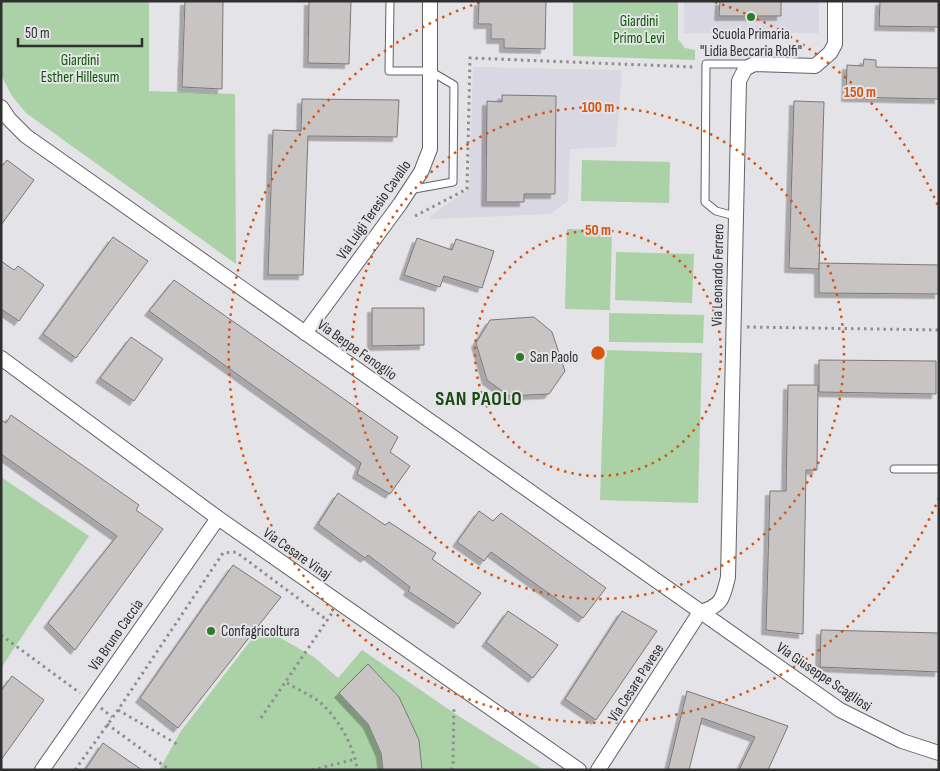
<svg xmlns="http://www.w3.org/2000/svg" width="940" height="771" font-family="'Sofia Sans Condensed',sans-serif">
  <defs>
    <filter id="shadow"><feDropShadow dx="-4.5" dy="4.5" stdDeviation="0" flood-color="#0004"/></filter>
  </defs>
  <rect width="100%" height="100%" fill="#e4e3e7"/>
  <g fill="#d9d7e2">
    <rect x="684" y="1" width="135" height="32"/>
    <polygon points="473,67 622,70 616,147 570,149 568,201 550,214 431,219 430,216 469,189"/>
  </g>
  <g fill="#abd1a6">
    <polygon points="1,1 149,1 149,91 235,94 236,264 26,113 12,96 1,75"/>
    <polygon points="573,1 678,1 678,39 685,48 695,50 695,60 573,56"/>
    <polygon points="582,160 670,162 669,203 581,201"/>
    <polygon points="567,229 612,230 610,310 565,309"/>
    <polygon points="616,252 694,254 692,303 615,300"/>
    <polygon points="609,313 704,315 703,343 609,342"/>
    <polygon points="605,350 702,353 698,503 600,500"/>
    <polygon points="1,477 89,536 1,668"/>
    <polygon points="261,627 314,657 338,678 362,650 457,715 544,770 159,770 181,731"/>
  </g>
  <g fill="#c9c4c4" stroke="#7c7878" filter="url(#shadow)">
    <polygon points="185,1 223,1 222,89 182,87"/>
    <polygon points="309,1 351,1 349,64 308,63"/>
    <polygon points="479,1 546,1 545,49 504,48 504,39 491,39 491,24 478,24"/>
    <polygon points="720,1 781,1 781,16 719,16"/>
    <polygon points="880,1 939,1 939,27 879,26"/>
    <polygon points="864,59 876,60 876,67 939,68 939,99 846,97 847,65 863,66"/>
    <polygon points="502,95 556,96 555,194 524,194 524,202 486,202 487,101 502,102"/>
    <polygon points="302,99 399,100 397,137 308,136 303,275 268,275 273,130 301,131"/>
    <polygon points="794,101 824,102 819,269 789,268"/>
    <polygon points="7,160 34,180 1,225 1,167"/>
    <polygon points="113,237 148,261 76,358 43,334"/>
    <polygon points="417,238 452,250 456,239 494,251 482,288 444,276 440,287 404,275"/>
    <polygon points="1,261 14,270 18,266 44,285 19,321 1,309"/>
    <polygon points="819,263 939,265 939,294 819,293"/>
    <polygon points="174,280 398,437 390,452 410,466 390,494 357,474 361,463 149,311"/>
    <polygon points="372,308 424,308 424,345 372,346"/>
    <polygon points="534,317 552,332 565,371 549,394 509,396 487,380 476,343 490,320"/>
    <polygon points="131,337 163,359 134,401 100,378"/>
    <polygon points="819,360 936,361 936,394 819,392"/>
    <polygon points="788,385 818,385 817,470 806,470 803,634 766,630 770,491 786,491"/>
    <polygon points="11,415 139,505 136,510 163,529 75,650 48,623 117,536 1,454 1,420 6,423"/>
    <polygon points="338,493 385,525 389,522 436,553 432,559 481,593 458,624 408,591 410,587 368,555 365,558 318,524"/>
    <polygon points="479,511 493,521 501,513 606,588 583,618 491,552 484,561 457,542"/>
    <polygon points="233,565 281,597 178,728 140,698"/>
    <polygon points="508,611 558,645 533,678 486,642"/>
    <polygon points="622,611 657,631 596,720 565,699"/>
    <polygon points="821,630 939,633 939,672 820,667"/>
    <polygon points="368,664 399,697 419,740 422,770 383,770 381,753 368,724 339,693"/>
    <polygon points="12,676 44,700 1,760 1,691"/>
    <polygon points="687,691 788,726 768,770 739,770 755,737 702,718 689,770 668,770"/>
    <polygon points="103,743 142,770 85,770"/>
  </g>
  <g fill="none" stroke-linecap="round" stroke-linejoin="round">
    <g stroke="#636265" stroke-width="9">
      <g id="lane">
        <polyline points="390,1 389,71 430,71 454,85 453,182 409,190"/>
        <polyline points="735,216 716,211 705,202 706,64 748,64"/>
        <polyline points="894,469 939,469"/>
      </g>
    </g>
    <g stroke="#636265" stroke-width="16">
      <g id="street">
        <polyline points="1,107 9,119 26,136 840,710 902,741 939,753"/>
        <polyline points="305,333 400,204 421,172 430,149 430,1"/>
        <polyline points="1,358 218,518 579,770"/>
        <path d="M700,612C722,606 723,598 728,577L739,81L745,69L754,64L815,66L830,53L835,44V1"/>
        <polyline points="42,770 218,518"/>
        <polyline points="598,770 700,612"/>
      </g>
    </g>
    <g stroke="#8f8e91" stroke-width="3" stroke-dasharray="2.5 4" stroke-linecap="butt">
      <polyline points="415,216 467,189 470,58 695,67"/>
      <polyline points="747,327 939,330"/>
      <polyline points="1,635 80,693"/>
      <path d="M287,683C297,689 308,694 317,700C336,714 355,747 357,770"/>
      <polyline points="101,708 112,717"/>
      <polyline points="118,710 177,744"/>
      <polyline points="261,718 332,613"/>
      <polyline points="107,724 167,768"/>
      <polyline points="75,770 118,710 223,553 236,552 327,620"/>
      <polyline points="312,770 356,759"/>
      <polyline points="451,770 453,763 454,706"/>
    </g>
    <use href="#lane" stroke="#fff" stroke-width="7"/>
    <use href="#street" stroke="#fff" stroke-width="14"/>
  </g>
  <g fill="none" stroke="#d65510" stroke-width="2.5" stroke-dasharray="2.5 5">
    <circle cx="598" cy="353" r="123"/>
    <circle cx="598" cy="353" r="246"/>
    <path d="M939 498A370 370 0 1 1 481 2M715 2A370 370 0 0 1 939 208"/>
  </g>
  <g fill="#2e7c25" stroke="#e4e3e7" stroke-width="2">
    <circle cx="751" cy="17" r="5"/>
    <circle cx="520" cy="357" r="5"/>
    <circle cx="211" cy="631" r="5"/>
  </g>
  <g text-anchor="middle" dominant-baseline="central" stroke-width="4" stroke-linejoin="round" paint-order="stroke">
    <g font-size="15" fill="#0a5800" stroke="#e4e3e7">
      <text x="639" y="21">Giardini<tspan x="639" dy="17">Primo Levi</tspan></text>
      <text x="80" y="60">Giardini<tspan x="80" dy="17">Esther Hillesum</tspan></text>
    </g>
    <g font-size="15" fill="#2f2f30" stroke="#e4e3e7" text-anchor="start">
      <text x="751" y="34" text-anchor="middle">Scuola Primaria<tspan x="751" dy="17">"Lidia Beccaria Rolfi"</tspan></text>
      <text x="530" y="357">San Paolo</text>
      <text x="221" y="631">Confagricoltura</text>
    </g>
    <g font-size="15" fill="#2f2f30" stroke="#e4e3e7">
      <text transform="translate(374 210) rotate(-55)">Via Luigi Teresio Cavallo</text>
      <text transform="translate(718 275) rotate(-89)">Via Leonardo Ferrero</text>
      <text transform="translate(357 350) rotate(35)">Via Beppe Fenoglio</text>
      <text transform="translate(297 554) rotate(35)">Via Cesare Vinaj</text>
      <text transform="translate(116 635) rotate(-55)">Via Bruno Caccia</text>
      <text transform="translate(824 677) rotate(34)">Via Giuseppe Scagliosi</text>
      <text transform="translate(636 683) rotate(-57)">Via Cesare Pavese</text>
    </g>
    <g font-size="20" font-weight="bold" letter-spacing="1" fill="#194a13" stroke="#e4e3e7">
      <text x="479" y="399">SAN PAOLO</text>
    </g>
  </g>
  <circle cx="598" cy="353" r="8" fill="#d65510" stroke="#e4e3e7" stroke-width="2.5"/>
  <g font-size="15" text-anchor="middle" font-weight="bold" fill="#d65510" stroke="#e4e3e7" stroke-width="4" stroke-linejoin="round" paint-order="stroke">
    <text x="860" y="97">150 m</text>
    <text x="598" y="112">100 m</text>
    <text x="598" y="235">50 m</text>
  </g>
  <rect width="940" height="771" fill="none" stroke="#2f2f30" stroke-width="5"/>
  <path d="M18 38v8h124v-8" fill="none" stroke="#2f2f30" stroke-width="2.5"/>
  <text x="25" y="38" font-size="15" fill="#2f2f30" stroke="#e4e3e7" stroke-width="4" paint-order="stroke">50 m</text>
</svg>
